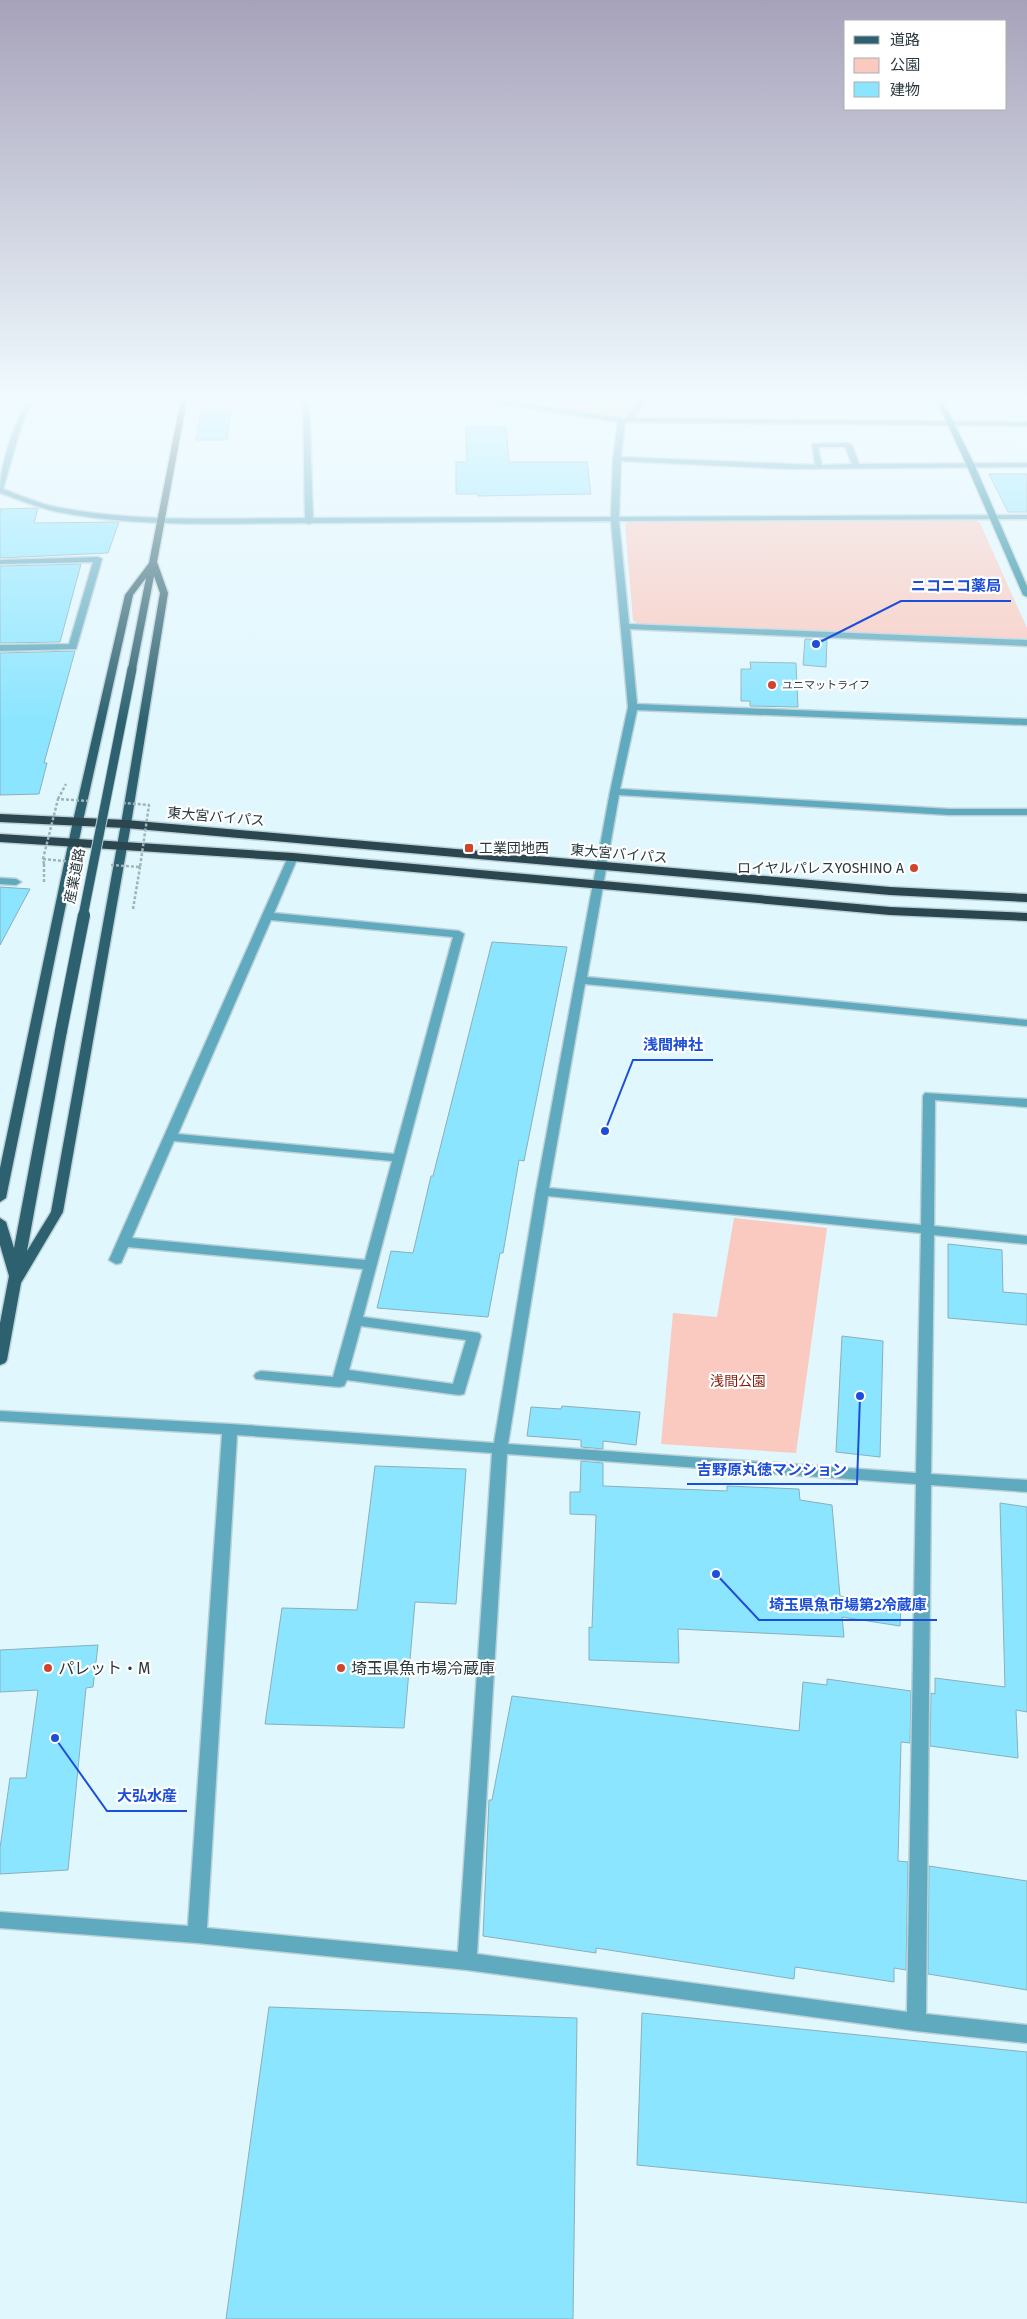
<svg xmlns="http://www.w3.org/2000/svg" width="1027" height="2319" font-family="'Fira Sans','Noto Sans JP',sans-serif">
  <rect width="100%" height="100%" fill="#e0f7fe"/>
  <g fill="#fac9bf">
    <polygon points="492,399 638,399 624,416 618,418"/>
    <polygon points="974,520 980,523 1027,628 1027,639 640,624 633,621 625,524 630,522"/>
    <polygon points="734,1218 827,1228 796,1453 661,1444 673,1313 717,1317"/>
  </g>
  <g fill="#8be5ff" stroke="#8aafba">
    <polygon points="201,410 231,410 227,440 196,440"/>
    <polygon points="466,427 506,427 509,462 587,462 591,494 478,496 478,494 456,494 456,462 467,462"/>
    <polygon points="989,474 1027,474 1027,512 1008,512"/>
    <polygon points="38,508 34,523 119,522 108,553 0,558 0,509"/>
    <polygon points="81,564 60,642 0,643 0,566"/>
    <polygon points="805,639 827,640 826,667 803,665"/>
    <polygon points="75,651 44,763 47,763 39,794 0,795 0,653"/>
    <polygon points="750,662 796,663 798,707 750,706 750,701 741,701 741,669 751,669"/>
    <polygon points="0,887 30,889 0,945"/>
    <polygon points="492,942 567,947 524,1161 519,1160 503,1253 500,1253 488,1317 377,1308 391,1251 413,1253 431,1176 433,1176"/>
    <polygon points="948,1244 1002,1250 1003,1292 1027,1294 1027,1325 948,1318"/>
    <polygon points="842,1336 883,1341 880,1457 836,1452"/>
    <polygon points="562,1406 640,1412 636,1445 603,1441 603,1449 581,1447 581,1440 527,1436 531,1407 561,1409"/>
    <polygon points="581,1461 603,1463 603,1486 727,1491 727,1486 799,1489 800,1500 832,1505 840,1596 901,1605 900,1626 842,1617 844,1637 678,1629 679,1663 589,1660 589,1627 592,1628 596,1515 570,1514 570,1492 580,1492"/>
    <polygon points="375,1466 466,1469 456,1604 415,1602 404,1728 265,1724 282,1608 357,1610"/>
    <polygon points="1000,1503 1027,1507 1027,1712 1016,1710 1018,1758 930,1746 931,1693 935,1694 935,1678 1005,1687"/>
    <polygon points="98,1645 93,1687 86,1688 68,1870 0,1874 0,1848 10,1778 26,1778 38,1690 0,1692 0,1650"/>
    <polygon points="827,1679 911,1691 910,1743 901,1742 898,1861 908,1862 906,1970 894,1968 894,1982 795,1967 794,1979 596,1948 596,1953 483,1936 489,1800 492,1800 512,1696 799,1731 803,1682 827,1685"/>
    <polygon points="929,1866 1027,1881 1027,1990 928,1974"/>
    <polygon points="269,2007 577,2018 573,2319 226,2319"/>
    <polygon points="642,2013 1027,2052 1027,2203 637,2165"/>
  </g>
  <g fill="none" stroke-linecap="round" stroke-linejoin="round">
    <g stroke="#bbd1d8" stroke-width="3">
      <g id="lane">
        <polygon points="98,557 102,559 76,649 0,651 0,645 69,644 93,562 0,564 0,560"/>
        <path d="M293,854L298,857L274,913L459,931L464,934L363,1317L479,1333L481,1336L464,1394L459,1395L347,1380L344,1386L339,1387L256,1379L254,1376L256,1373L261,1371L333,1377L363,1269L128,1247L121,1263L116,1264L109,1260L288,857ZM271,920L453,937L394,1154L178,1134ZM174,1141L392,1161L365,1260L132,1238ZM361,1326L466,1340L453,1384L349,1370Z"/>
        <polygon points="0,878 16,879 21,882 16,885 0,884"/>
      </g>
    </g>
    <g stroke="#bbd1d8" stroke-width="3">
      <path id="street" d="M27,399H33L21,427L3,489C22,496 41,505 61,508C142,523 224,518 305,518L303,399H309L313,518L611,517L613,459L618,422L483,401L480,399H495L622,418H626L641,399H647L633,418L1027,422V426L625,422L621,457L815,465L812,444L848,443L852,445L859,464L1027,463V467L790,469L621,461L619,517L1027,515V519L619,521L629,624L1027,640V646L630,629L637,704L1027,719V725L637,710L620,789L949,809H1027V815H949L619,795L587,977L1027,1020V1026L585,984L549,1188L921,1225L923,1096L925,1093L1027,1099V1107L935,1100L934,1226L1027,1236V1244L934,1235L931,1474L1027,1480V1492L931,1485L926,2014L1027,2025V2043L916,2031L467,1970L197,1943L0,1928V1912L188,1926L222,1434L0,1421V1411L230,1424L494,1443L536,1191L610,792L628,707L611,521L312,523L309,524L306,523C223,523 139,528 58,512C39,508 19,500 0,493C0,461 14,429 27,399ZM818,447H845L852,464L822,465ZM548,1196L921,1233L916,1473L508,1444ZM237,1435L492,1453L458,1952L207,1928ZM507,1454L916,1484L907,2012L477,1954Z"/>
    </g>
    <g stroke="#bbd1d8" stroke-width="3">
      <polygon id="secondary" points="936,399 942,399 975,466 1027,586 1027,597 1023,595 967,466"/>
    </g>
    <g stroke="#bbd1d8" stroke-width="3">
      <polygon id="primary" points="181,399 187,399 157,562 168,593 131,824 63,1212 21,1283 7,1360 5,1363 0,1365 0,1323 9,1276 0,1245 0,1218 6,1222 14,1248 55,1031 61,1028 67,1031 27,1251 51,1212 121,824 160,593 154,576 136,669 132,672 128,669 146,578 133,595 83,821 6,1198 0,1202 0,1168 73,821 125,595 149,563"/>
    </g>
    <g stroke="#bbd1d8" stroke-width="3">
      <g id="highway">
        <polygon points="0,814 126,820 890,887 1027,894 1027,902 890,895 126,828 0,822"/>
        <polygon points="0,834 293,853 890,907 1027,913 1027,921 890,915 293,861 0,842"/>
      </g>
    </g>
    <g stroke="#9fb4ba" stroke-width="2.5" stroke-dasharray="3 2" stroke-linecap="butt">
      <polyline points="58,799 66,784"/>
      <polyline points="44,864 44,883"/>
      <polyline points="133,909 140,867 142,867"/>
    </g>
    <use href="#lane" fill="#60aabf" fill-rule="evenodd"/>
    <use href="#street" fill="#60aabf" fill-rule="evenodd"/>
    <use href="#secondary" fill="#17829b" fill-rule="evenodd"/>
    <use href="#primary" fill="#2d616f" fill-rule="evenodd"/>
    <use href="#highway" fill="#2b464e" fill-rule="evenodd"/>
    <g stroke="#bbd1d8" stroke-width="11" stroke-linecap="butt">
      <polyline id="primary-bridge-far1" points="83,916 132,669"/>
    </g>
    <g stroke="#bbd1d8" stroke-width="14" stroke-linecap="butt">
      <polyline id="primary-bridge" points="61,1031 84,915"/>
    </g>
    <g stroke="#9fb4ba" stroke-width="2.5" stroke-dasharray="3 2" stroke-linecap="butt">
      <polyline points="43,859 75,862"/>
      <polyline points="44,864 43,859 58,799 88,801"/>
      <polyline points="111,865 140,867 149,805 124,803"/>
    </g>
    <use href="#primary-bridge-far1" stroke="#2d616f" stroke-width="9"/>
    <use href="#primary-bridge" stroke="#2d616f" stroke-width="12"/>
  </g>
  <linearGradient id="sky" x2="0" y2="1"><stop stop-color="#a6a2ba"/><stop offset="0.55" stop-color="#f1fbff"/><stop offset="1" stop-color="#f1fbff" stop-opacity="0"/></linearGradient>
  <rect width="1027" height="724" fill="url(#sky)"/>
  <g fill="#d0442e" stroke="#fff" stroke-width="2">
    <circle cx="772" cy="685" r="5"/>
    <rect x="464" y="843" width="10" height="10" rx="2.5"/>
    <circle cx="914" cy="868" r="5"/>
    <circle cx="48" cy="1668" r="5"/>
    <circle cx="341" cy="1668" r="5"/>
  </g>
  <g text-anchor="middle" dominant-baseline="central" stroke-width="4.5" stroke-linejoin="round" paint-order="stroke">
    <g font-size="11" fill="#29393e" stroke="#fff" text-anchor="start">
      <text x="782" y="685">ユニマットライフ</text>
    </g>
    <g font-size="14" fill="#29393e" stroke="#fff">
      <text transform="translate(216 817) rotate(5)">東大宮バイパス</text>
      <text transform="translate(619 854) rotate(5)">東大宮バイパス</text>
      <text transform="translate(75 876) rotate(-79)">産業道路</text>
    </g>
    <g font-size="14" fill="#29393e" stroke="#fff" text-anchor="start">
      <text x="479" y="848">工業団地西</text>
      <text x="904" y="868" text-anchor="end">ロイヤルパレスYOSHINO A</text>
    </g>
    <g font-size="14" fill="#881b09" stroke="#fff">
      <text x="738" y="1381">浅間公園</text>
    </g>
    <g font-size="16" fill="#29393e" stroke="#fff" text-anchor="start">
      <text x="58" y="1668">パレット・M</text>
      <text x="351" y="1668">埼玉県魚市場冷蔵庫</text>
    </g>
  </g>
  <path fill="none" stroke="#1d4ed8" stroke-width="2" d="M816 644L901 601H1011M605 1131L633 1060H713M860 1396L857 1484H687M716 1574L759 1620H937M55 1738L107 1811H187"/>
  <g fill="#1d4ed8" stroke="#fff" stroke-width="2">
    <circle cx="816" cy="644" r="5"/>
    <circle cx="605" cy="1131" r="5"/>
    <circle cx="860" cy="1396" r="5"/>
    <circle cx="716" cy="1574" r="5"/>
    <circle cx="55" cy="1738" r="5"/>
  </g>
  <g font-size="15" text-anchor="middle" font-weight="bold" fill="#1d4ed8" stroke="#fff" stroke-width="4.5" stroke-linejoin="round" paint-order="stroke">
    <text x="956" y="591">ニコニコ薬局</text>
    <text x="673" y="1050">浅間神社</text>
    <text x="772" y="1475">吉野原丸徳マンション</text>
    <text x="848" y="1610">埼玉県魚市場第2冷蔵庫</text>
    <text x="147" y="1801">大弘水産</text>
  </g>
  <rect x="844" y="20" width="162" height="90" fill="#ffffff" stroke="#a9b0b2"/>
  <rect x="854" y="36" width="25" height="8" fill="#2d616f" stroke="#a9b0b2"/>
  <text x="890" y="45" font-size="15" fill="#29393e">道路</text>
  <rect x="854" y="58" width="25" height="15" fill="#fac9bf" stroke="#a9b0b2"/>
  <text x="890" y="70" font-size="15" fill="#29393e">公園</text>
  <rect x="854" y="82" width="25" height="15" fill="#8be5ff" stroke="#a9b0b2"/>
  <text x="890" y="95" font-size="15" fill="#29393e">建物</text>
</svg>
